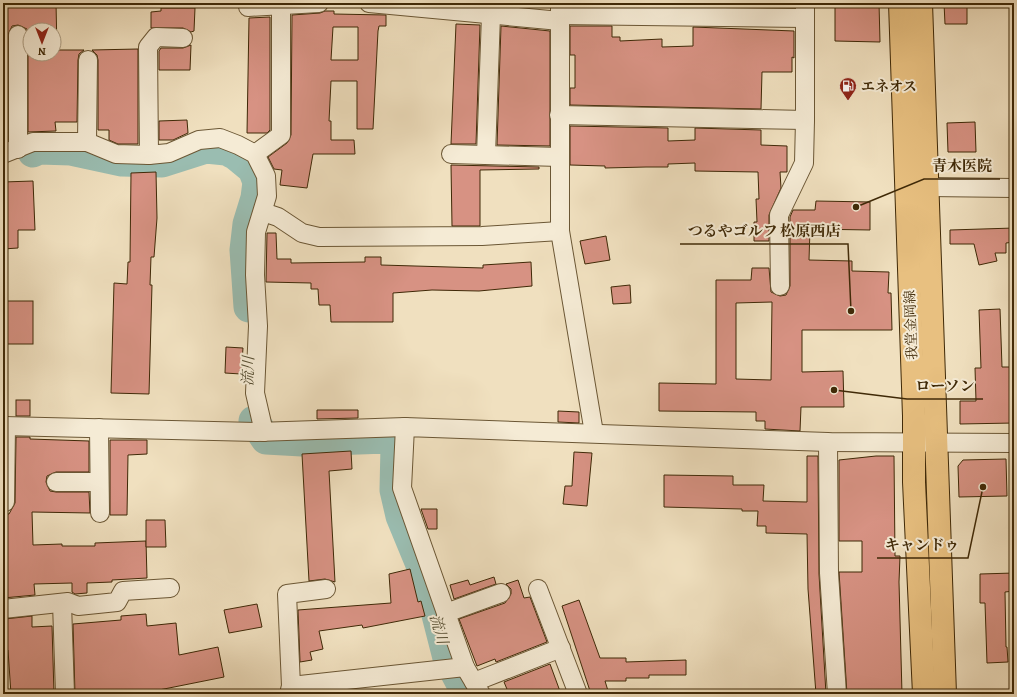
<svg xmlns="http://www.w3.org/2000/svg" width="1017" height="697" font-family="Alegreya,'Noto Serif JP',serif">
  <rect width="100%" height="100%" fill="#f0e0bf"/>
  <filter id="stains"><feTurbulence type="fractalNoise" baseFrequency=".005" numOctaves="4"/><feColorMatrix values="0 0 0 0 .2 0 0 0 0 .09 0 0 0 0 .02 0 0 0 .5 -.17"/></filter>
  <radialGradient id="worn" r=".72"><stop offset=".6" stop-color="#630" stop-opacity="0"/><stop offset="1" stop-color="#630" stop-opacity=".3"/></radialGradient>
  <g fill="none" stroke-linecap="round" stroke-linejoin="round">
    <g stroke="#9abdb1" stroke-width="31">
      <polyline points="33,152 39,149 71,150 122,161 162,162 206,148 226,150 236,155 253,169 258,182 256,198 248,224 245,250 249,307"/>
      <polyline points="254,421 266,439 302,441 387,438 396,446 395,490 401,516 420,562 436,611 448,658 467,694"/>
    </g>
  </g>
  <g fill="#d79283" stroke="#3f2907" fill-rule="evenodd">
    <path d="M5,3H56L57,50H84L79,54L78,60L77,122H55L56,131L28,132V35L27,29L18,25L12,26L8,35V121H3V25H6ZM30,30H54V54H30Z"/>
    <polygon points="487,3 524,3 524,7 487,4"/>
    <rect x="570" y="3" width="42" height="2"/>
    <rect x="693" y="3" width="20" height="3"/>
    <polygon points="835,3 879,3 880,42 835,41"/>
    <polygon points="944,3 967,3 967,24 945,24"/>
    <polygon points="161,8 195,8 194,31 191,32 183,28 151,28 151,12 161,11"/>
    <path d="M325,11H334V14L386,15V26H379L378,31L373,129H357V81H331L329,121H331V140H354L355,154H313L307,188L280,185L282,170L274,169L268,157L287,143L291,135L292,15L320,13ZM333,27H358V60H331Z"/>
    <polygon points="270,17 270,130 267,133 247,133 249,18"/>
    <polygon points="456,24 480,25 476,144 451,144"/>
    <polygon points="501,26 550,31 550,146 497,145"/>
    <polygon points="570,26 612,26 612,37 620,37 620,41 662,39 662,47 693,46 693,27 794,31 794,58 792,57 792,72 762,72 761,109 570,105 570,88 575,88 575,55 570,55"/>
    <polygon points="191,45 190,70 159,70 159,51 161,48 183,48"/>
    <polygon points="138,49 138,144 118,144 109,140 109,130 98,130 98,60 97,55 92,50"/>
    <polygon points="187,120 188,133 173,140 159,140 159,121"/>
    <polygon points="975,122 976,152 948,152 947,123"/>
    <polygon points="570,126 668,128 668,141 695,140 695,128 761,130 761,145 787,146 787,172 780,172 781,188 769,215 769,241 754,241 754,222 757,222 756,199 759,199 758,172 695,171 695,163 668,164 668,167 646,167 605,168 605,166 570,165"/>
    <polygon points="451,165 539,167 539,169 480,170 480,226 452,226"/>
    <polygon points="156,172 157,218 154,257 151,257 150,285 152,285 149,394 111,393 114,283 127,284 128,262 130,262 131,173"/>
    <polygon points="33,181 35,230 18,230 18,248 3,249 3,182"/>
    <path d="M816,201L870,202V230L810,229L809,260L852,261V271L889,272L888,293H891L892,330H802V372L843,371L844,407H801L800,431L765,429V421H756V412L659,411V383L716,384V280H751L752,268H769L771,292L780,296L786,295L790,286V217L793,210H815ZM772,302L771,380L736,379V303Z"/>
    <polygon points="1014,228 1014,242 1006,243 1006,253 995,253 997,261 979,265 974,244 950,244 950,230"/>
    <polygon points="267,233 276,233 277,259 291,259 291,263 365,262 365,257 381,257 381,265 483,268 483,265 531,262 532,286 479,291 432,290 393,293 393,322 331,322 330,305 319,305 318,289 311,289 311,283 266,282"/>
    <polygon points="606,236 610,260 585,264 580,241"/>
    <polygon points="630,285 631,303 613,304 611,287"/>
    <rect x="3" y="301" width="30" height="43"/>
    <polygon points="1000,309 1002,367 1014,367 1014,423 960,424 960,401 976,401 975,368 981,368 979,310"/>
    <polygon points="226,347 243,348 241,374 225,373"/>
    <rect x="16" y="400" width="14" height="16"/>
    <polygon points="317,410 358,410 358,418 317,419"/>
    <polygon points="558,411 579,412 579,423 558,422"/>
    <polygon points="16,437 30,437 30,439 89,441 89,472 56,472 47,476 46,482 50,491 56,492 89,492 90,513 32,512 33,545 62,544 62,546 95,546 95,543 146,541 147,578 112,580 112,582 87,583 87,593 75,594 72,592 72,583 34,584 35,595 3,598 3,514 9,514 15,503"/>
    <polygon points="110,440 147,440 147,454 128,455 127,515 110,515"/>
    <polygon points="351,451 352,469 329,471 335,582 325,579 309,581 302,454"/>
    <polygon points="574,452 592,453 587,506 563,504 565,486 572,486"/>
    <polygon points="807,456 818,456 819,574 826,694 816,694 808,589 807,534 766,533 766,526 757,526 758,511 742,511 742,509 664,507 664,475 733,476 733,485 764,485 763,501 807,502"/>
    <polygon points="876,456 894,456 895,556 900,556 899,582 902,694 847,694 839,572 862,572 862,541 839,541 839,460"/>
    <polygon points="1006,459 1007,496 959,497 958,466 963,460"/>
    <polygon points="421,509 437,509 437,529 428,529"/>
    <polygon points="146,520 165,520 166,547 146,547"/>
    <polygon points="410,569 418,602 421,601 425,616 363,628 362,625 319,631 323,649 310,652 312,660 300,662 298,610 391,603 389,574"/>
    <polygon points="1014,573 1014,591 1005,592 1006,647 1007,647 1008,662 987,663 985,603 980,603 980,574"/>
    <polygon points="494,577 496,584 454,599 450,585 468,580 470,585"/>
    <polygon points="518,580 524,598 530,597 547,642 496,662 495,659 477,666 459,619 505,603 511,594 511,589 506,584"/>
    <polygon points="579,600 600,658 626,658 626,662 686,660 686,675 649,675 649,678 626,678 626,681 605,681 609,694 591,694 562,606"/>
    <polygon points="257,604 262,627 229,633 224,610"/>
    <polygon points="146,614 147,626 176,623 179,655 218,647 224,677 154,691 154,694 75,694 73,624 121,620 121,616"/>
    <polygon points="32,616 32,627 52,626 54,694 11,694 8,650 3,651 5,619"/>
    <polygon points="550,664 561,694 509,694 504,682"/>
  </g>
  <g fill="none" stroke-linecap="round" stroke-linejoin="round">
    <g stroke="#6b5735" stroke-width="20">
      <g id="minor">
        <polyline points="369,3 560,21"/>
        <polyline points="560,3 560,231 594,433"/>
        <polyline points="248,7 319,3"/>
        <polyline points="560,15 805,18"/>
        <polyline points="559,115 805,120 805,3"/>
        <polyline points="87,142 88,60"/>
        <polyline points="18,149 18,35"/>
        <polyline points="3,154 33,142 87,142 116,154 149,155 169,153 199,140 220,138 238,145 255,154 266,176 267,196 256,232 255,275 258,326 255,393 264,432"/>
        <polyline points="255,154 281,135 281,12"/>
        <polyline points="451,154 559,157"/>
        <polyline points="149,155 148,47 156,37 183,38"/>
        <polyline points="486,155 491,15"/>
        <polyline points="928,187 1014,188"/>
        <polyline points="263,212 278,217 302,233 319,237 482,236 560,231"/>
        <polyline points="780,286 779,215 804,163 805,120"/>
        <polyline points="3,426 257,432 405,427"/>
        <polyline points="99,428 100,513"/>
        <polyline points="828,442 829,573 837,694"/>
        <polyline points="56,482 99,482"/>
        <polyline points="5,502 6,426"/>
        <polyline points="538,589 578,694"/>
        <polyline points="62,603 65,694"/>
        <polyline points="3,609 68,602 78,606 117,602 123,591 170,588"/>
        <polyline points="446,613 501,593"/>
        <polyline points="474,682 561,648"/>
        <polyline points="291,686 465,667"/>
        <polyline points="289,694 291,686 287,594 326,589"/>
        <polyline points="481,694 465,667 402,488 405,427 828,442 1014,443"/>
      </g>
    </g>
    <g stroke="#3f2907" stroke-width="24">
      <g id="major">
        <polyline points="900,3 914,416 914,482 924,694"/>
        <polyline points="921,3 945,694"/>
      </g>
    </g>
    <use href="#minor" stroke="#f5ebd5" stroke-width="18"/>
    <use href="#major" stroke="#e8c080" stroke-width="22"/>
  </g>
  <defs>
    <g id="fuel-pin" transform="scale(0.9)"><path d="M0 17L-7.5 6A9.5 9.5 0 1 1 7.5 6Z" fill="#8f2418" stroke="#f5ebd5"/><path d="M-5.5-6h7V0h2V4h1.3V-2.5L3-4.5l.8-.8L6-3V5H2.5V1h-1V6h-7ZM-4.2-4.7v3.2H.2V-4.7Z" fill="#fff"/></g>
  </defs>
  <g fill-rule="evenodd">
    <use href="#fuel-pin" x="848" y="86"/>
  </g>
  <g text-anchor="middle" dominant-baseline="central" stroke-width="4" stroke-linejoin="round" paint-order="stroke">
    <g font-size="14" font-weight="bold" fill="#3f2907" stroke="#f5ebd5" text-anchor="start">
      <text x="861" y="86">エネオス</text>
    </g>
    <g font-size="14" fill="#3f2907" stroke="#f5ebd5">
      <text transform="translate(911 325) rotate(-92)">我堂金岡線</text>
    </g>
    <g font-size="15" font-style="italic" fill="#564e32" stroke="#f5ebd5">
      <text transform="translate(248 371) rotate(-88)">流川</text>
      <text transform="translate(439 629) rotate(74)">流川</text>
    </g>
  </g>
  <path fill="none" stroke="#3f2907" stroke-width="1.5" d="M856 207L924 179H1000M851 311L848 244H680M834 390L907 399H983M983 487L968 558H877"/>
  <g fill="#3f2907" stroke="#f5ebd5" stroke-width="1.5">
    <circle cx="856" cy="207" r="4"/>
    <circle cx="851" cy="311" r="4"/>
    <circle cx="834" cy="390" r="4"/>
    <circle cx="983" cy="487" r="4"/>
  </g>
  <g font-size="15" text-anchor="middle" font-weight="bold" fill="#3f2907" stroke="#f5ebd5" stroke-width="4" stroke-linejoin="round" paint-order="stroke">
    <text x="962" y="171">青木医院</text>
    <text x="764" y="236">つるやゴルフ 松原西店</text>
    <text x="945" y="391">ローソン</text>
    <text x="922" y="550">キャンドゥ</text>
  </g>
  <rect width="1017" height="697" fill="none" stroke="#f0e0bf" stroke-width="16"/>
  <rect x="4" y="4" width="1009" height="689" fill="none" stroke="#3f2907" stroke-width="2"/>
  <rect x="8" y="8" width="1001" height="681" fill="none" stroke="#3f2907"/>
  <g transform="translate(42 42) rotate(180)"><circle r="19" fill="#f5ebd5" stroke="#ac9d83"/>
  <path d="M0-3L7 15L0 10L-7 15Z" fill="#8f2418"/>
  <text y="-6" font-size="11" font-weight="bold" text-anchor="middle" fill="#3f2907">N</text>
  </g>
  <rect width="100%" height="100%" filter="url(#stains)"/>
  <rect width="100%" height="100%" fill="url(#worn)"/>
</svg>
